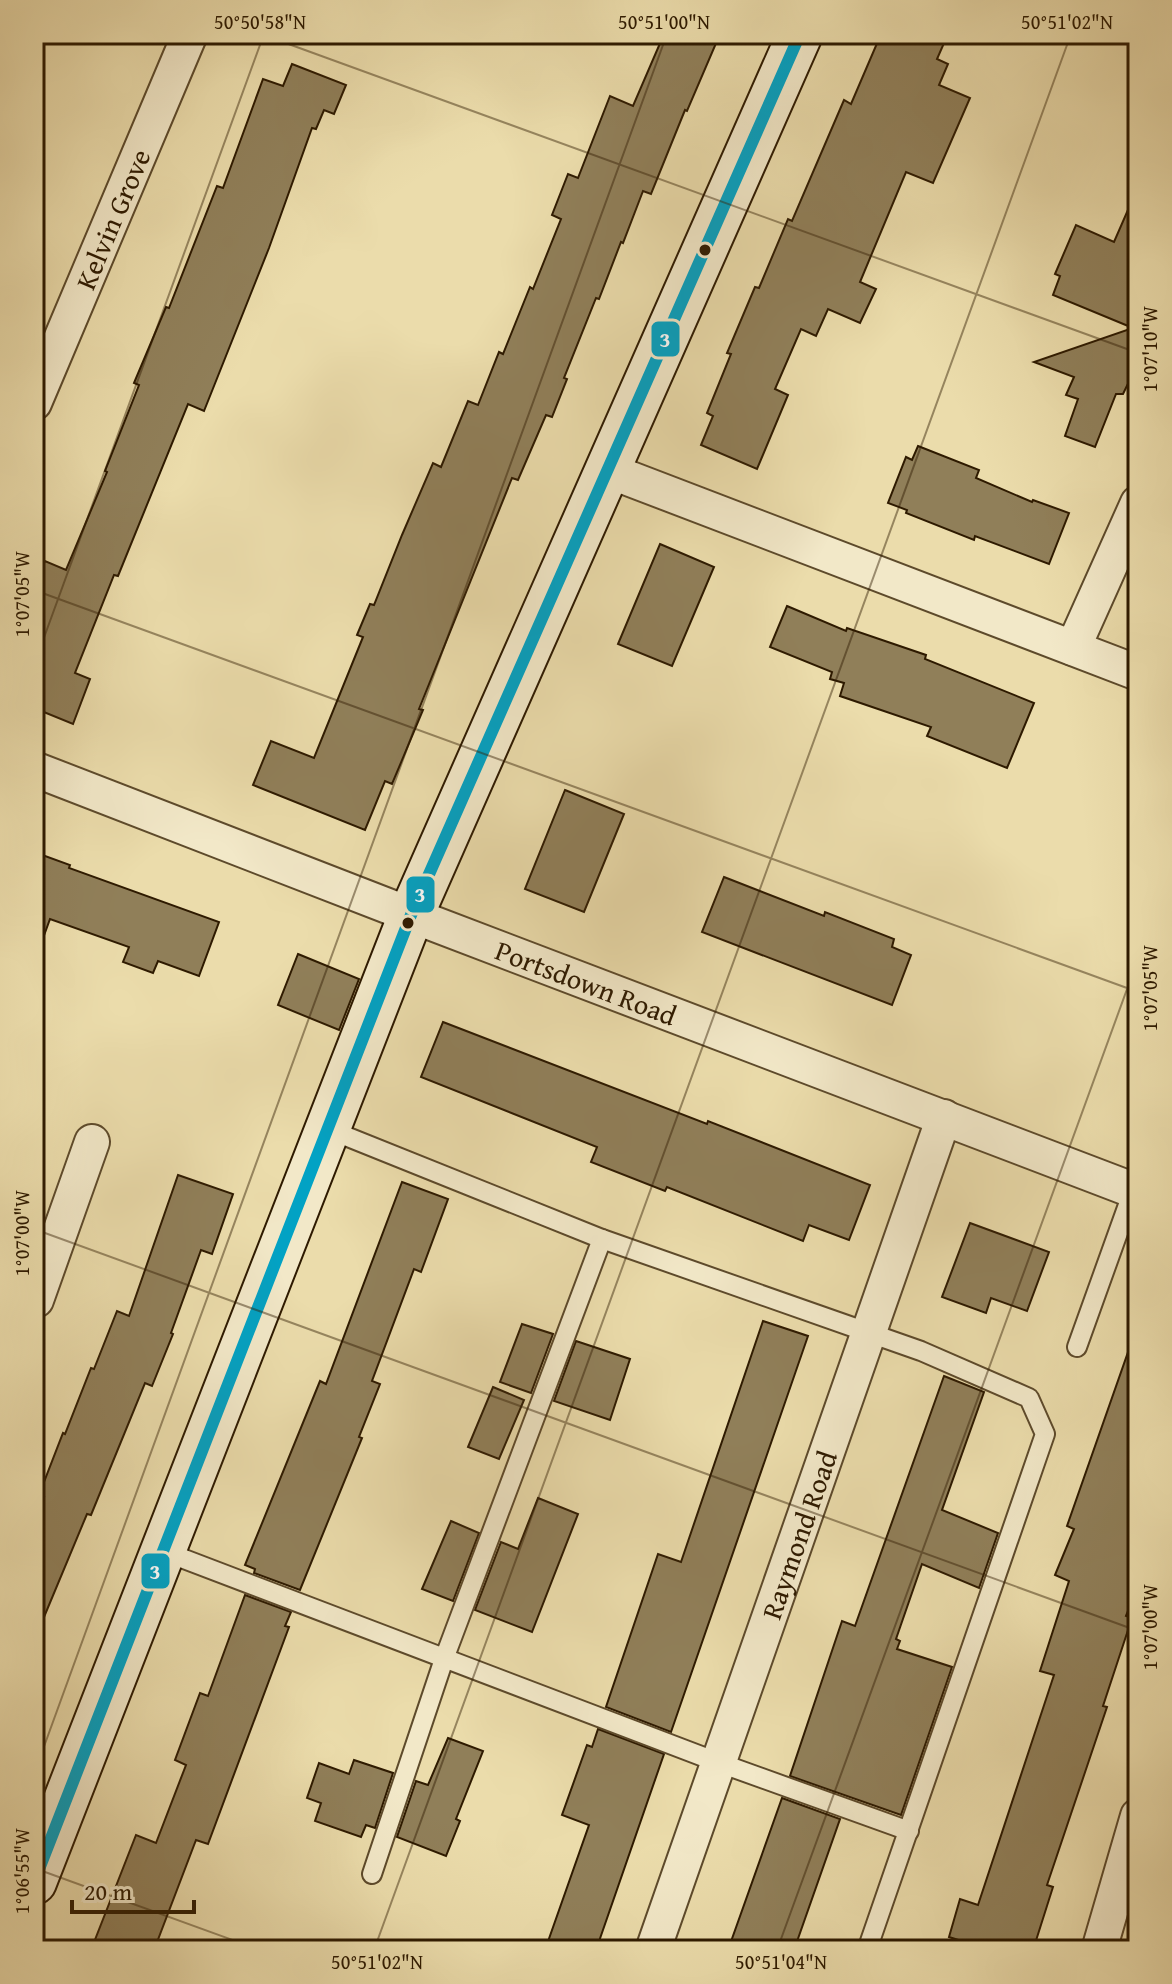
<svg xmlns="http://www.w3.org/2000/svg" width="1172" height="1984" font-family="'Gentium Book Plus',serif">
  <rect width="100%" height="100%" fill="#ebdcab"/>
  <filter id="stains"><feTurbulence type="fractalNoise" baseFrequency=".0025" numOctaves="4"/><feColorMatrix values="0 0 0 0 .2 0 0 0 0 .09 0 0 0 0 .02 0 0 0 .5 -.17"/></filter>
  <radialGradient id="worn" r=".72"><stop offset=".6" stop-color="#630" stop-opacity="0"/><stop offset="1" stop-color="#630" stop-opacity=".3"/></radialGradient>
  <g fill="#907f59" stroke="#2e1a00" stroke-width="2">
    <polygon points="664,34 720,34 687,111 685,110 651,194 643,191 623,243 621,242 599,299 596,298 564,378 567,379 552,417 546,415 518,480 512,478 419,709 423,710 392,784 385,781 365,830 253,785 271,741 314,758 363,637 357,635 370,604 374,605 402,535 433,463 441,467 468,401 478,405 499,352 503,354 530,287 533,289 561,219 552,215 568,174 578,178 610,96 633,106"/>
    <polygon points="881,34 948,34 937,59 948,64 939,85 970,98 933,183 906,172 860,282 876,289 860,323 828,309 816,336 801,329 775,389 788,395 757,469 701,445 713,416 707,413 731,354 727,353 755,287 759,288 788,219 792,221 844,100 851,104"/>
    <polygon points="292,64 346,85 334,114 324,110 316,129 312,128 269,248 204,411 188,404 118,576 114,575 75,673 90,679 73,724 34,708 34,589 45,561 66,570 107,472 105,471 139,385 134,383 166,307 169,308 217,186 223,188 263,79 283,86"/>
    <polygon points="1138,187 1138,363 1123,394 1116,394 1095,447 1065,436 1078,399 1066,395 1074,377 1034,362 1133,328 1053,295 1060,276 1055,274 1076,225 1114,242"/>
    <polygon points="918,446 979,470 976,478 1032,502 1033,500 1069,513 1049,564 975,536 974,540 906,513 907,510 888,503 906,457 912,460"/>
    <polygon points="660,544 714,567 672,666 618,644"/>
    <polygon points="787,606 846,631 847,628 926,655 925,659 1034,703 1007,768 927,736 931,727 840,696 844,683 830,679 832,672 770,647"/>
    <polygon points="565,790 624,814 584,912 525,889"/>
    <polygon points="34,852 70,865 69,868 219,922 199,976 158,961 153,973 123,962 129,947 50,919 38,952 34,952"/>
    <polygon points="724,877 824,916 825,912 894,939 892,947 911,955 892,1005 702,932"/>
    <polygon points="298,954 359,979 339,1030 278,1005"/>
    <polygon points="443,1022 707,1124 708,1121 870,1185 849,1240 809,1225 803,1241 667,1187 665,1191 591,1162 597,1147 421,1077"/>
    <polygon points="178,1175 233,1194 212,1254 201,1250 171,1333 173,1334 152,1386 145,1383 91,1515 87,1514 34,1641 34,1521 44,1497 39,1495 63,1433 65,1434 91,1368 94,1369 117,1311 129,1316"/>
    <polygon points="402,1182 448,1199 421,1272 414,1269 372,1381 380,1384 359,1437 362,1438 300,1590 254,1573 255,1569 245,1565 320,1381 326,1384"/>
    <polygon points="970,1223 1049,1252 1027,1311 991,1298 986,1313 942,1297"/>
    <polygon points="763,1321 808,1336 671,1732 606,1707 658,1554 681,1562"/>
    <polygon points="522,1324 553,1334 531,1393 500,1382"/>
    <polygon points="1133,1338 1138,1339 1138,1586 1126,1616 1132,1618 1103,1706 1107,1707 1047,1885 1053,1887 1033,1950 990,1950 949,1937 960,1899 978,1905 1054,1675 1040,1671 1069,1581 1055,1575 1074,1529 1067,1526"/>
    <polygon points="576,1341 630,1359 610,1420 554,1401"/>
    <polygon points="944,1376 984,1392 942,1510 998,1533 979,1588 922,1564 896,1639 900,1641 897,1649 952,1667 901,1815 790,1776 842,1621 855,1626"/>
    <polygon points="493,1387 524,1400 499,1459 468,1447"/>
    <polygon points="538,1498 578,1514 532,1632 475,1610 501,1542 518,1549"/>
    <polygon points="451,1521 479,1533 453,1601 422,1589"/>
    <polygon points="245,1595 291,1612 285,1626 289,1627 208,1844 196,1840 154,1950 91,1950 136,1835 156,1843 186,1765 175,1760 200,1693 208,1696"/>
    <polygon points="598,1729 664,1754 596,1950 545,1950 589,1825 562,1815 587,1745 592,1747"/>
    <polygon points="448,1738 483,1751 456,1819 460,1821 446,1856 397,1837 416,1781 428,1785"/>
    <polygon points="354,1760 393,1773 375,1828 366,1825 361,1837 315,1821 321,1803 307,1798 319,1763 349,1774"/>
    <polygon points="782,1798 840,1819 794,1950 728,1950"/>
  </g>
  <g fill="none" stroke-linecap="round" stroke-linejoin="round">
    <g stroke="#5d4a2b" stroke-width="22">
      <g id="lane">
        <polyline points="328,1129 602,1239 921,1351 1029,1398 1045,1434 867,1950"/>
        <polyline points="1077,1347 1133,1191"/>
        <polyline points="163,1551 717,1762 909,1831"/>
        <polyline points="372,1874 444,1659 602,1239"/>
      </g>
    </g>
    <g stroke="#5d4a2b" stroke-width="38">
      <g id="street">
        <path id="s1" d="M34,403L190,34"/>
        <polyline points="607,470 1138,673"/>
        <polyline points="1073,648 1138,503"/>
        <path id="s2" d="M34,769L411,915L1138,1192"/>
        <polyline points="34,1299 36,1300 92,1142"/>
        <path id="s3" d="M653,1950L944,1117"/>
        <polyline points="1099,1950 1138,1816"/>
      </g>
    </g>
    <g stroke="#2e1a00" stroke-width="48">
      <polyline id="secondary" points="34,1882 411,915 800,34"/>
    </g>
    <use href="#lane" stroke="#f2e8c8" stroke-width="18"/>
    <use href="#street" stroke="#f2e8c8" stroke-width="34"/>
    <use href="#secondary" stroke="#f2e8c8" stroke-width="44"/>
    <g stroke="#f2e8c8" stroke-width="18">
      <polyline id="bus-1" points="34,1882 411,915 800,34"/>
    </g>
    <use href="#bus-1" stroke="#02a2c4" stroke-width="12"/>
  </g>
  <path fill="none" stroke="#2e1a00" stroke-width="2" stroke-opacity="0.45" d="M261,34L1138,353M34,590L1138,992M34,665L264,34M34,1229L1138,1631M34,1774L667,34M34,1868L260,1950M374,1950L1071,34M777,1950L1138,959"/>
  <g fill="#2e1a00" stroke="#f2e8c8" stroke-width="3">
    <circle cx="705" cy="250" r="7"/>
    <circle cx="408" cy="923" r="7"/>
  </g>
  <g text-anchor="middle" dominant-baseline="central" stroke-width="6" stroke-linejoin="round" paint-order="stroke">
    <g font-size="28" fill="#2e1a00" stroke="#f2e8c8">
      <text stroke="none"><textPath href="#s1" startOffset="200">Kelvin Grove</textPath></text>
      <text stroke="none"><textPath href="#s2" startOffset="592">Portsdown Road</textPath></text>
      <text stroke="none"><textPath href="#s3" startOffset="440">Raymond Road</textPath></text>
    </g>
  </g>
  <g stroke="#f2e8c8" stroke-width="3">
    <rect x="650" y="320" width="31" height="38" rx="8" fill="#02a2c4"/>
    <rect x="405" y="875" width="31" height="39" rx="8" fill="#02a2c4"/>
    <rect x="140" y="1552" width="31" height="38" rx="8" fill="#02a2c4"/>
  </g>
  <g font-size="22" text-anchor="middle" font-weight="bold" fill="#fff">
    <text x="665" y="347">3</text>
    <text x="420" y="902">3</text>
    <text x="155" y="1579">3</text>
  </g>
  <rect width="1172" height="1984" fill="none" stroke="#ebdcab" stroke-width="88"/>
  <path d="M72 1900v12h122v-12" fill="none" stroke="#2e1a00" stroke-width="4"/>
  <text x="84" y="1900" font-size="24" fill="#2e1a00" stroke="#f2e8c8" stroke-width="6" paint-order="stroke">20 m</text>
  <rect x="44" y="44" width="1084" height="1896" fill="none" stroke="#2e1a00" stroke-width="3"/>
  <g font-size="20" text-anchor="middle" fill="#2e1a00">
    <text x="260" y="29">50°50'58"N</text>
    <text x="664" y="29">50°51'00"N</text>
    <text x="1067" y="29">50°51'02"N</text>
    <text transform="translate(1150 349) rotate(-90)" y="7">1°07'10"W</text>
    <text transform="translate(22 594) rotate(-90)" y="7">1°07'05"W</text>
    <text transform="translate(1150 988) rotate(-90)" y="7">1°07'05"W</text>
    <text transform="translate(22 1233) rotate(-90)" y="7">1°07'00"W</text>
    <text transform="translate(1150 1627) rotate(-90)" y="7">1°07'00"W</text>
    <text transform="translate(22 1871) rotate(-90)" y="7">1°06'55"W</text>
    <text x="377" y="1969">50°51'02"N</text>
    <text x="781" y="1969">50°51'04"N</text>
  </g>
  <rect width="100%" height="100%" filter="url(#stains)"/>
  <rect width="100%" height="100%" fill="url(#worn)"/>
</svg>
